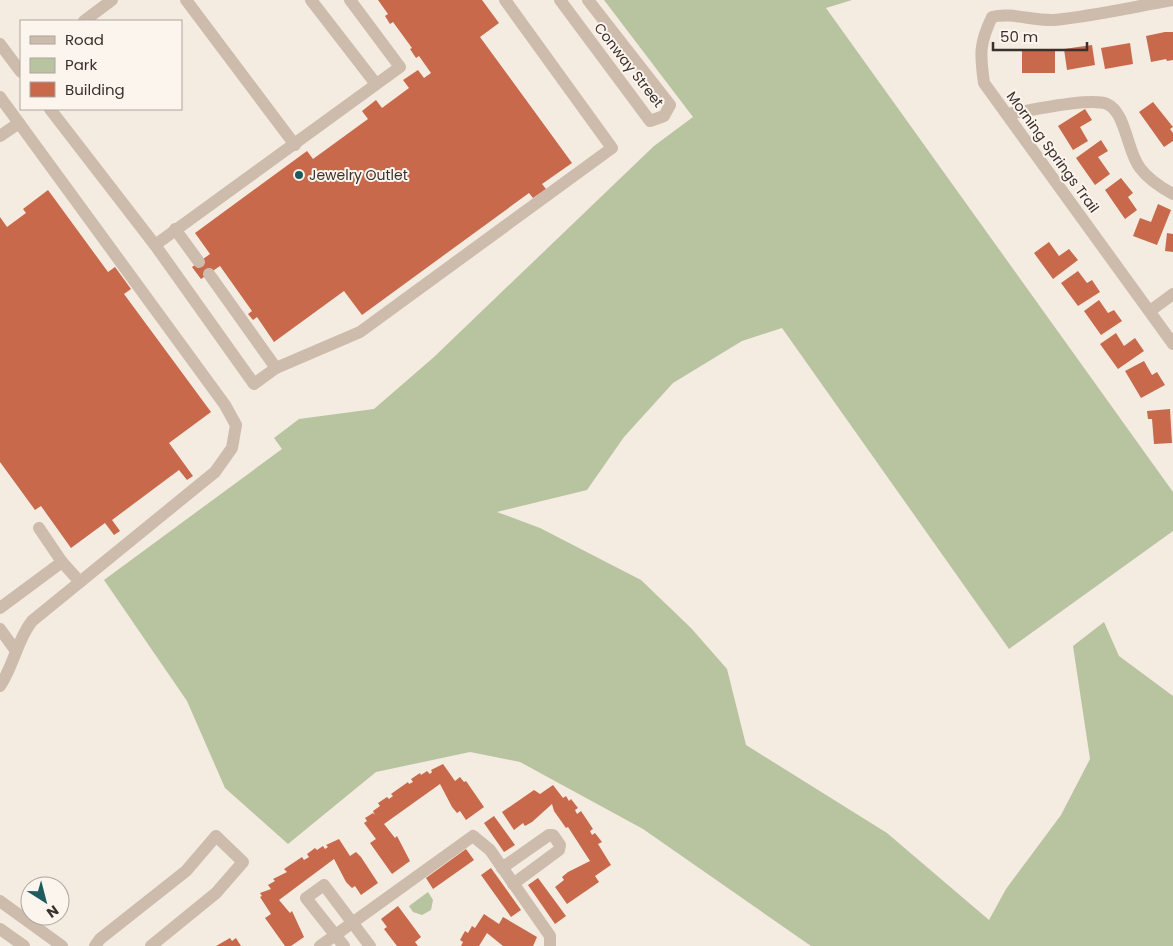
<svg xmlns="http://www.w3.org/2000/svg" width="1173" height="946" font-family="Poppins,sans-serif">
  <rect width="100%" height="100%" fill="#f4ebe1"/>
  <g fill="#b8c4a0">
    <polygon points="604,0 852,0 826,8 1173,492 1173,531 1009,649 782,328 742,341 673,383 624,437 587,490 497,512 540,528 641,580 691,628 727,669 746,745 887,833 989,920 1006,889 1061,815 1090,759 1073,646 1104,622 1119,656 1173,696 1173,946 811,946 643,829 520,762 470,752 376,772 288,844 225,788 187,701 104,580 282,449 274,438 299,419 374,409 434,357 654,146 693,117"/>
    <polygon points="428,892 433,900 431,910 422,915 413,912 409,906"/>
  </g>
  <g fill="#c8694b">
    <polygon points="378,0 482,0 499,23 480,37 572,163 542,184 546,189 533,198 529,193 362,315 344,291 274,342 257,317 253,320 248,314 252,311 220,266 201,279 192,267 210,254 195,233 307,151 313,159 368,119 362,111 376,100 382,108 409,88 403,80 418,70 424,78 431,73 419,56 416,58 410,49 412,48 393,22 390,24 385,16 388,14"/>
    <polygon points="1165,32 1173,32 1173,60 1167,61 1166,59 1151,62 1146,36"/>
    <polygon points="1130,43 1133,64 1105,69 1101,48"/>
    <polygon points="1092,45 1095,65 1067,70 1064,49"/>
    <rect x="1022" y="49" width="33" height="24"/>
    <polygon points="1153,102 1173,127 1170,129 1173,133 1173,141 1164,147 1139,112"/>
    <polygon points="1085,109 1092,120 1080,127 1088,141 1073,150 1058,126"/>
    <polygon points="1101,140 1108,151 1098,157 1110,174 1095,185 1076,158"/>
    <polygon points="1121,178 1133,193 1128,197 1137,210 1125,219 1105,190"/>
    <polygon points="48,190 108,272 115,267 131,289 124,294 211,412 169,443 193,476 187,480 179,470 112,520 120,531 114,535 105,523 71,548 41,506 35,510 0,462 0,217 7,227 26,213 23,209"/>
    <polygon points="1158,204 1171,210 1157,245 1133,236 1140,218 1151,222"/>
    <polygon points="1167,233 1173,234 1173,252 1165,251"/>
    <polygon points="1049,242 1059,256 1069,249 1078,260 1053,279 1034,253"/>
    <polygon points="1078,271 1087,283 1092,280 1100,292 1078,306 1061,283"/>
    <polygon points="1099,300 1108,313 1114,310 1122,321 1101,335 1084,311"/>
    <polygon points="1116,333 1124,346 1135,338 1144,351 1118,369 1100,344"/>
    <polygon points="1144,361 1152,375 1157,372 1165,385 1141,398 1125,371"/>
    <polygon points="1170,409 1172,443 1154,444 1152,419 1148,419 1147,411"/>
    <polygon points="443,764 455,781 460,777 464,782 466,781 484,807 466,820 460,811 457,813 452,807 440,784 384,824 395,838 397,836 410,861 392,874 370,843 376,839 364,823 367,821 365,818 373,813 375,815 373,811 380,806 378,803 387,797 389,799 393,796 391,794 408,782 409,784 413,782 411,779 420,773 421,775 427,771 430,774 432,772 431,770"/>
    <polygon points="553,785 563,798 566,796 569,801 571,799 578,808 575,810 577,814 581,811 593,829 590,831 592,835 595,833 602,842 598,844 611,865 595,876 599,882 567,904 555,887 564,880 562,877 568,872 590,861 568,827 566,828 554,811 552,804 532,822 525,826 523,823 514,830 502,812 534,790 540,794"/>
    <polygon points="494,816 515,845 504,852 484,823"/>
    <polygon points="339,839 350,856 356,852 361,857 378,883 361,895 355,886 352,888 346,882 334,859 279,900 290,913 292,911 304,937 291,946 285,946 265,918 271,914 260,897 262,896 260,893 271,889 268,885 275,881 273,879 287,872 284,869 302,857 304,860 309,857 307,854 315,848 317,850 323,846 325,849 328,847 326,845"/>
    <polygon points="466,849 474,860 433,889 426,878"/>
    <polygon points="491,868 521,910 511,917 481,875"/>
    <polygon points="538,878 566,916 555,924 528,885"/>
    <polygon points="398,906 421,937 415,942 418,946 397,946 384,929 387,927 381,919"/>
    <polygon points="484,914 499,924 503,917 537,937 534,944 533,946 503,946 487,933 479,946 461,946 463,942 460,940 465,931 468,933 472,926 475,928"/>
    <polygon points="230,938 232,941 236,938 241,946 216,946"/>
  </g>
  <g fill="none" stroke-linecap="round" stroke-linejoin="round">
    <g stroke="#cdbbac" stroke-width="12">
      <polyline points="186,0 295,145"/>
      <polyline points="311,0 376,84"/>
      <polyline points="560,0 650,121 664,116 670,105 588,0"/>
      <path d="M1173,0C1133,7 1094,16 1054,20C1033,21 1011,12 992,17C979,44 980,54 984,83L1173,344"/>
      <polyline points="84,21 112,0"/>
      <polyline points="0,44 21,72"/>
      <polyline points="0,97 19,123"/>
      <polyline points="50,109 155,245 254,384 276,368 360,332 612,148 505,0"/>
      <path d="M1007,114C1028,111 1090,97 1107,104C1126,112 1127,152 1140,168C1149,180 1160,187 1173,194"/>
      <path d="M0,136L19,123L225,405L236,425L232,448L215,472L32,621C17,640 14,665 0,686"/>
      <polyline points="175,229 199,262"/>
      <polyline points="155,245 400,67 350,0"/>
      <polyline points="209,274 276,368"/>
      <polyline points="1150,311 1173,294"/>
      <polyline points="39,528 62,562"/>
      <polyline points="0,608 62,562 80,582"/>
      <polyline points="0,629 16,651"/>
      <polyline points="502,868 549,835 553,835 560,845 559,850 513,884"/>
      <polyline points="0,901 62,946"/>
      <polyline points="0,929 24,946"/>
      <polyline points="95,946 100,939 186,871 216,836 243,862 216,893 151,946"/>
      <polyline points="320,946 473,836 490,850 550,936 550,946"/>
      <polyline points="344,946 306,898 324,885 370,946"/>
    </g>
  </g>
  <circle fill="#1f5a5e" stroke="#fbf5ee" stroke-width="2" cx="299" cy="175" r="5"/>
  <g text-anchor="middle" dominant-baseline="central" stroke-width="4" stroke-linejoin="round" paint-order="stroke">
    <g font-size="14" fill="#3b302b" stroke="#fbf5ee">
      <text transform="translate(629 65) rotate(52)">Conway Street</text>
      <text transform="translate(1053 152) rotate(54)">Morning Springs Trail</text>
    </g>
    <g font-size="14" fill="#3b302b" stroke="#fbf5ee" text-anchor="start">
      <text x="309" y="175">Jewelry Outlet</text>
    </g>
  </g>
  <rect x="20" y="20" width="162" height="90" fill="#fbf5ee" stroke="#aea6a0"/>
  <rect x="30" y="36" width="25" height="8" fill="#cdbbac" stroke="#aea6a0"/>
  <text x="65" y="45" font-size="15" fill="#3b302b">Road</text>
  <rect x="30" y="58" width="25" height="15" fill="#b8c4a0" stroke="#aea6a0"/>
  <text x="65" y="70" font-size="15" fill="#3b302b">Park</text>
  <rect x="30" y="82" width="25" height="15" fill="#c8694b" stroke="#aea6a0"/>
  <text x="65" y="95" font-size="15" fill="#3b302b">Building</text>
  <g transform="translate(45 901) rotate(144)"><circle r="24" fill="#fbf5ee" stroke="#aea6a0"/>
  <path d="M0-4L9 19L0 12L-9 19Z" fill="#1f5a5e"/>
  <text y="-8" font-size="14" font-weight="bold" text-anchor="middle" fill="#3b302b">N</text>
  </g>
  <path d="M993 42v8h94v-8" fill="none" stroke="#3b302b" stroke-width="2.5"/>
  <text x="1000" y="42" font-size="15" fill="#3b302b" stroke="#fbf5ee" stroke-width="4" paint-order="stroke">50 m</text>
</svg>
